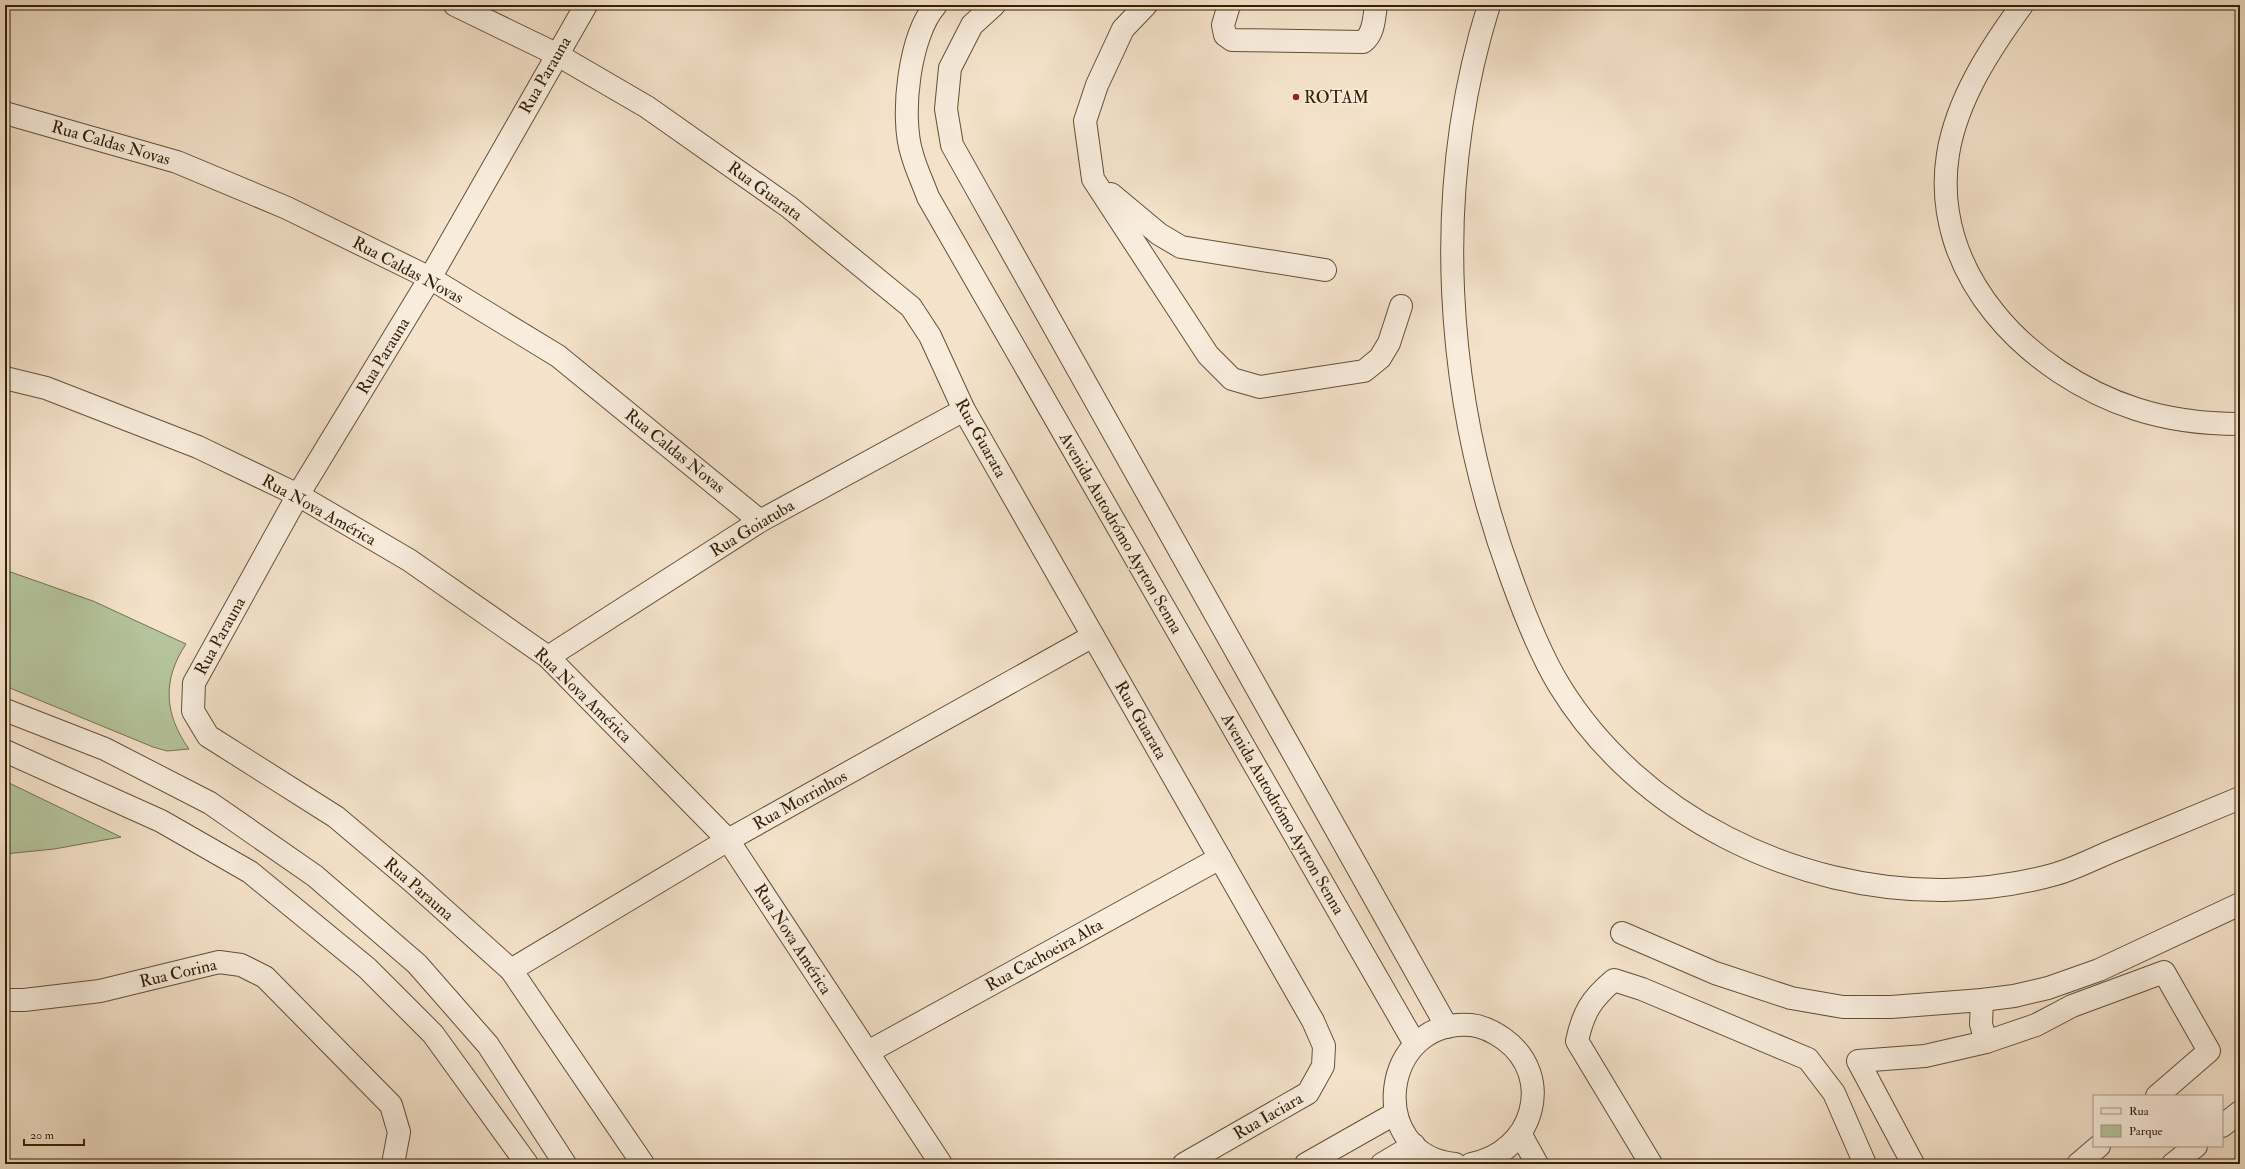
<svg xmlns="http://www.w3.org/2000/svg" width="2245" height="1169" font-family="'IM FELL Double Pica',serif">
  <rect width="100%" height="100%" fill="#f4e2ca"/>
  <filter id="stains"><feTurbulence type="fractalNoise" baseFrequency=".005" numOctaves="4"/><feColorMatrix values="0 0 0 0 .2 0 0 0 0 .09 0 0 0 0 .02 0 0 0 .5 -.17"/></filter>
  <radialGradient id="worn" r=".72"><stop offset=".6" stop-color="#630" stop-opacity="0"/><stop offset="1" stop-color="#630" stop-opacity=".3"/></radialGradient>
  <g fill="#b5c49c" stroke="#747250">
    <path d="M5,570L93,601L186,644C162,680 164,714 189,749L167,751L153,747L5,686Z"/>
    <polygon points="5,781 121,837 54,849 5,854"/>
  </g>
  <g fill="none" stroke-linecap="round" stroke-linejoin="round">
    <g stroke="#645036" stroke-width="24">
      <g id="minor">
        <polyline points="455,5 556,54 647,107 789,207 911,307 930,336 964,410 1313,1021 1324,1046 1323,1066 1308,1093 1184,1164"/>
        <polyline points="586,5 430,278 298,495 194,683 193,711 208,736 336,817 413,882 511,970 643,1164"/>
        <path d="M936,5C909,35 900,117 912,154C916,169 923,183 928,197L1415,1044"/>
        <polyline points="994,5 972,25 950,68 946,109 952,145 1447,1027"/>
        <polyline points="1146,5 1123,29 1097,85 1085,121 1093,179 1208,355 1232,379 1260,387 1364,371 1380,358 1389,343 1401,306"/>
        <path d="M1229,5L1223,25L1225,35L1232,40L1363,42C1374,34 1374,18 1376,5"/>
        <path d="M1489,5C1431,190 1444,396 1511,577C1524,613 1539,652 1559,685C1639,816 1796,892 1946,890C1982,889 2021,884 2056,874C2077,868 2097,857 2117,849C2158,832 2199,815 2240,798"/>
        <path d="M2022,5C1990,49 1957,99 1948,154C1929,274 2029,374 2136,409C2170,420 2205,424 2240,424"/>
        <polyline points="5,113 177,162 287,208 430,278 558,356 760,521"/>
        <polyline points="1111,194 1159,234 1181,247 1325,270"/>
        <polyline points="5,378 46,388 198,447 298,495 409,560 548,657 728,840 941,1164"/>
        <polyline points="548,657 760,521 964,410"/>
        <polyline points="5,710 105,749 210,803 315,876 417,964 488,1045 565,1164"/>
        <polyline points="5,751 161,821 250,872 367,968 433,1034 527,1164"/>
        <polyline points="1622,933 1715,973 1791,998 1843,1007 1891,1007 1982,1000 2014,996 2048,988 2099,970 2240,904"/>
        <polyline points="511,970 728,840 1093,636"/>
        <polyline points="5,1000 24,1000 100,991 219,962 241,965 265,977 391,1105 399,1132 393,1164"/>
        <polyline points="1982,1000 1981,1024 1986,1042"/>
        <polyline points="868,1052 1220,858"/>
        <polyline points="2222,1126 2240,1112"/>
        <polyline points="1521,1135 1537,1164"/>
        <polyline points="1306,1164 1396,1113"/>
        <polyline points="1382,1164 1414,1145"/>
        <path d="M1455,1164C1366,1156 1379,1018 1471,1025C1482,1026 1494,1032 1504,1039C1556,1077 1533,1153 1471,1164"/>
        <path d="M1651,1164L1577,1041C1583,1013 1591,999 1614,980L1642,989L1808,1059L1834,1093L1865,1164"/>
        <polyline points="1913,1164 1858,1061 1925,1056 1986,1042 2036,1025 2072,1006 2164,972 2209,1051 2157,1096"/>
        <polyline points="2078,1164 2099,1146"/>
        <polyline points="2173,1164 2196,1146"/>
      </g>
    </g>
    <use href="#minor" stroke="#f8ecdd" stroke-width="22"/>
  </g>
  <circle fill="#8f2418" stroke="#f8ecdd" stroke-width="1.5" cx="1296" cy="97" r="4"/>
  <g text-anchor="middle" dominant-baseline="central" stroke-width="3" stroke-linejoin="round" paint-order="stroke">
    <g font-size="17" fill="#342005" stroke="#f8ecdd">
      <text transform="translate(545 75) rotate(-60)">Rua Parauna</text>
      <text transform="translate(111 143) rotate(16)">Rua Caldas Novas</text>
      <text transform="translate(765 191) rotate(36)">Rua Guarata</text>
      <text transform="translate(408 270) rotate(28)">Rua Caldas Novas</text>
      <text transform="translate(383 356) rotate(-59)">Rua Parauna</text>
      <text transform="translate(981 438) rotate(61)">Rua Guarata</text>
      <text transform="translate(675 451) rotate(39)">Rua Caldas Novas</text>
      <text transform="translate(319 510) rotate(29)">Rua Nova América</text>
      <text transform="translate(752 528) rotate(-31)">Rua Goiatuba</text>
      <text transform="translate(1121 533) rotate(60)">Avenida Autodrómo Ayrton Senna</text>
      <text transform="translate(220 636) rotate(-61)">Rua Parauna</text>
      <text transform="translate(583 695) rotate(44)">Rua Nova América</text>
      <text transform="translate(1141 720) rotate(60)">Rua Guarata</text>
      <text transform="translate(800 800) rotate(-29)">Rua Morrinhos</text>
      <text transform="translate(1283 814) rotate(60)">Avenida Autodrómo Ayrton Senna</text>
      <text transform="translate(419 889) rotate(41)">Rua Parauna</text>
      <text transform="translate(793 939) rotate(57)">Rua Nova América</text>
      <text transform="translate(1044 955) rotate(-29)">Rua Cachoeira Alta</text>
      <text transform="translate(178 973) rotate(-13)">Rua Corina</text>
      <text transform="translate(1268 1116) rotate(-30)">Rua Iaciara</text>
    </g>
    <g font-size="17" fill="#342005" stroke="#f8ecdd" text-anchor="start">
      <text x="1304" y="97">ROTAM</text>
    </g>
  </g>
  <rect width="2245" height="1169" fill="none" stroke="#f4e2ca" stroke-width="20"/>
  <rect x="6" y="6" width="2233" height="1157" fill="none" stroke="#342005" stroke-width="2"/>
  <rect x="10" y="10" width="2225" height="1149" fill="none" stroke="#342005"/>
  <rect x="2093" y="1095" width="130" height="52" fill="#f8ecdd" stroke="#aa9a87"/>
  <rect x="2101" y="1108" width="20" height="6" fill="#f8ecdd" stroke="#aa9a87"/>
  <text x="2129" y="1115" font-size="12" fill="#342005">Rua</text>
  <rect x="2101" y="1125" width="20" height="12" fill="#b5c49c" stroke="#aa9a87"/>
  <text x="2129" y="1135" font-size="12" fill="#342005">Parque</text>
  <path d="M24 1139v6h60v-6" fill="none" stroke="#342005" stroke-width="2"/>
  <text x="30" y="1139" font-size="12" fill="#342005" stroke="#f8ecdd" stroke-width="3" paint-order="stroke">20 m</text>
  <rect width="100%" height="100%" filter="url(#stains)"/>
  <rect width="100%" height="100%" fill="url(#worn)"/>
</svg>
